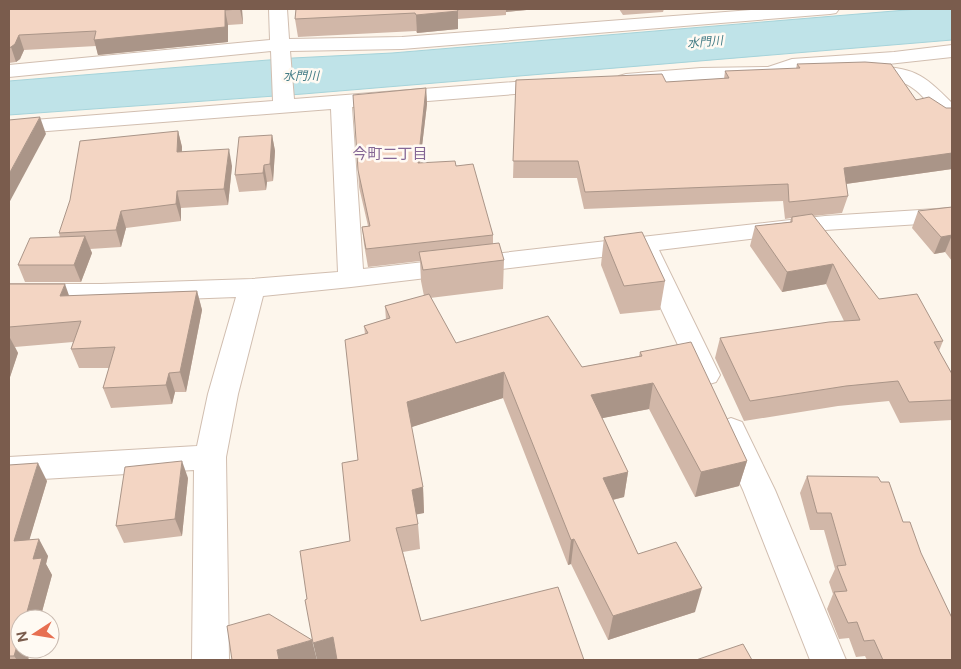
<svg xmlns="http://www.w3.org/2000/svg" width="961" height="669" font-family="'Public Sans','Noto Sans JP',sans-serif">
  <rect width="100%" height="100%" fill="#fdf6ec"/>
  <polygon fill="#bfe3e8" stroke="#a5d3da" points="918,9 952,9 952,40 303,94 9,115 9,81 293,58 392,53"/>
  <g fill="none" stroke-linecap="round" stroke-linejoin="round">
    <g stroke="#d1beb0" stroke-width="2">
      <g id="minor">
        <polygon points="269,9 287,9 289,39 402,37 765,9 839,9 836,13 830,14 402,49 290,51 294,99 553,79 560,81 563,85 560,89 553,91 352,107 363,269 825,216 952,208 952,222 825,230 659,250 720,375 716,382 706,385 696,382 692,375 635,253 351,287 263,296 238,394 226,457 229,660 192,660 194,470 9,481 9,457 197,446 208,394 236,297 101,302 9,302 9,284 101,284 252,279 338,272 331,109 9,134 9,122 273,101 271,51 9,77 9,65 270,40"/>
        <path d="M952,45V57L870,66C914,68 921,72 952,103V121C936,117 927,98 914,89C896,75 875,80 854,75L851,71L855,67L795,71L773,78L701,80L626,86L619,84L616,80L619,76L626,74L701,68L768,67L792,59L894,52Z"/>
        <polygon points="731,418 742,422 775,490 846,660 810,660 743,490 716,430 720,422"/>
      </g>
    </g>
    <use href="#minor" fill="#fff" fill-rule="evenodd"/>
  </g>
  <g fill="#d1b7a8">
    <polygon points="9,9 242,9 243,24 228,25 228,42 98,55 96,46 24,50 20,59 16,62 9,63"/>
    <polygon points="296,9 537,9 506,12 506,15 458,19 458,29 417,33 416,31 298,37 295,19"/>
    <polygon points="619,9 664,9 663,12 623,15"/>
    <polygon points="797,64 946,108 952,108 952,169 846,184 848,196 842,213 813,216 879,299 943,341 939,351 952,374 952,420 900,423 889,401 838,406 744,421 715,358 720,338 844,321 826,284 782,292 750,246 755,226 790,222 791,218 785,219 783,201 584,209 577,178 513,178 516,80 666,82 724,79 725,71 796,69"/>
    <polygon points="426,88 427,104 420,163 456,166 493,235 493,244 504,260 503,289 430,298 456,343 582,367 639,356 640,352 747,461 739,486 695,497 649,409 602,418 628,472 624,497 613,500 638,554 695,612 608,640 571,564 568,565 503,398 411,427 423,487 424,513 416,514 418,524 420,549 403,552 421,621 584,660 307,599 350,541 358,460 365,334 364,326 386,320 385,306 424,296 421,281 420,261 368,267 364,244 362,227 368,226 359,187 358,170"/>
    <polygon points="178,131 182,147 182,152 232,166 228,205 181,208 181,221 126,228 121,247 90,249 92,253 81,282 25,282 18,265 60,237 59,233"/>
    <polygon points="272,135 275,151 273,181 267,182 266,190 239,192 235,175"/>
    <polygon points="952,207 952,261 945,252 934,254 912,228 918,211"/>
    <polygon points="604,237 665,281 660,310 620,314 601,265"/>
    <polygon points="9,284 69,296 197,291 202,310 186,392 175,392 172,404 111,408 103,388 109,368 79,368 71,349 73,342 15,347 18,353 9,380"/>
    <polygon points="9,465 47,481 29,540 48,556 46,564 52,575 40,619 20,619 20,649 31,649 28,660 9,660"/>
    <polygon points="807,476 952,660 867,660 865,656 856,657 849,638 839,639 827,609 833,594 829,582 835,569 824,530 810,530 800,493"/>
    <polygon points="188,478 182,536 124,543 116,526"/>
  </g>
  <g fill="#aa9588">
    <polygon points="240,9 242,9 243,24"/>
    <polygon points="506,9 537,9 506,12"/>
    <polygon points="225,10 228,25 228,42 98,55 94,40"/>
    <polygon points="458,11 458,29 417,33 416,15"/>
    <polygon points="19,35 24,50 20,59 16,62 11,47"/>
    <polygon points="426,88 427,104 418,180 418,163"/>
    <polygon points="40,117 46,134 9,203 9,174"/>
    <polygon points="178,131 182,147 181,169 177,152"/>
    <polygon points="272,135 275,151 273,181 270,164"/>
    <polygon points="952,142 952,169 838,185 844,168"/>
    <polygon points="229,149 232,166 228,205 224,189"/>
    <polygon points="264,165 267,182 266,190 263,173"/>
    <polygon points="177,191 181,208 181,221 176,204"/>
    <polygon points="121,211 126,228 121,247 116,230"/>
    <polygon points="952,235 945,252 934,254 941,237"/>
    <polygon points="85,236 92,253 81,282 74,265"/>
    <polygon points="833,264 826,284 782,292 787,272"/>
    <polygon points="65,284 72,304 60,296"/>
    <polygon points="197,291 202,310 186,392 180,372"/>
    <polygon points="9,336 18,353 9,380"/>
    <polygon points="504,372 503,398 409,428 407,402"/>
    <polygon points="169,373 175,392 172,404 166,385"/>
    <polygon points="653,383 649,409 588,421 591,395"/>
    <polygon points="182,461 188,478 182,536 175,519"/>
    <polygon points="747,461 739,486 695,497 701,472"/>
    <polygon points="38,463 47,481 24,558 14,541"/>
    <polygon points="628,472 624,497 599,503 603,478"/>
    <polygon points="423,487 424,513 414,515 412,490"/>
    <polygon points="39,539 48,556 46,564 52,575 40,619 25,619 33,559"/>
    <polygon points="574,539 571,564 568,565 571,540"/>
    <polygon points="702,588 695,612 608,640 613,616"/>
    <polygon points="20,636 20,649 31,649 28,660 17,660 14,656"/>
    <polygon points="333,637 338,660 317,660 313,643"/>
    <polygon points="312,640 317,660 279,660 277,650"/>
  </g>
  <g fill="#f3d5c3" stroke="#aa9588">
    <polygon points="9,9 240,9 225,10 225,27 94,40 96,31 19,35 15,44 11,47 9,48"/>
    <polygon points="296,9 457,9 458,11 416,15 415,13 295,19"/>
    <polygon points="865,62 891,64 916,100 929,97 946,108 952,108 952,153 844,168 848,196 789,202 788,184 585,192 578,161 513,161 516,80 662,74 666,82 729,78 725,71 800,68 797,64"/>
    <polygon points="426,88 418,163 455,161 456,166 473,164 493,235 366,249 362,227 370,226 358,170 353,95"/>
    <polygon points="40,117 9,174 9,120"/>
    <polygon points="178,131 177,152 229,149 224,189 177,191 176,204 121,211 116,230 59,233 70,200 80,141"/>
    <polygon points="272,135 270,164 264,165 263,173 235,175 239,137"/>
    <polygon points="952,207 952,235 941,237 918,211"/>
    <polygon points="812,214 879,299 917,294 943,341 934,342 952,374 952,400 909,402 898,381 846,386 750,401 720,338 829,322 860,320 833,264 787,272 755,226 792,222 792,217"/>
    <polygon points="642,232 665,281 624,286 604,237"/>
    <polygon points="85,236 74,265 18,265 30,238"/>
    <polygon points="499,243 504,260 423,270 419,252"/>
    <polygon points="9,284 65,284 60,296 197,291 180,372 169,373 166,385 103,388 115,347 71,349 81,321 9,327"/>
    <polygon points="429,294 456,343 548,316 582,367 642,356 640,352 691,342 747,461 701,472 653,383 591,395 628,472 603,478 638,554 676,542 702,588 613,616 574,539 571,540 504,372 407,402 423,487 412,490 418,524 396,528 421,621 558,587 584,660 337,660 333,637 313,643 305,600 307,599 300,551 350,541 342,463 358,460 345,340 368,333 364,326 390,318 385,306"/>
    <polygon points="182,461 175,519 116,526 125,467"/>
    <polygon points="38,463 14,541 39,539 33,559 42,558 25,619 20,619 20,636 14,656 9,656 9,465"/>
    <polygon points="807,476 878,477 881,482 889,482 903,522 910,522 921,553 952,618 952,660 883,660 874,640 864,641 857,622 848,623 834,592 847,591 837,566 846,565 831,513 817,513"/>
    <polygon points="269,614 312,640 277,650 279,660 232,660 227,626"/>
    <polygon points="743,644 752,660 696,660"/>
  </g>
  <g text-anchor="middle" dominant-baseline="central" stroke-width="5" stroke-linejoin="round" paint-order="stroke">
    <g font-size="12" font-style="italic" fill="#437c86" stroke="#fffaf3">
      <text transform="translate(705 42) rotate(-5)">水門川</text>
      <text x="301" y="76">水門川</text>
    </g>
    <g font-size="15" fill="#846695" stroke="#fffaf3">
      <text x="390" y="153">今町二丁目</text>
    </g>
  </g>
  <rect width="961" height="669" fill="none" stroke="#7a5c4d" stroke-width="20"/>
  <g transform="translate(35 634) rotate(258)"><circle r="24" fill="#fffaf3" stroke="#cabbb1"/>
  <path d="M0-4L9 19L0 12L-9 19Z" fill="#e76f51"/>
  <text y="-8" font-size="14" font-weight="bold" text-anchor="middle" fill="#7a5c4d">N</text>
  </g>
</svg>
